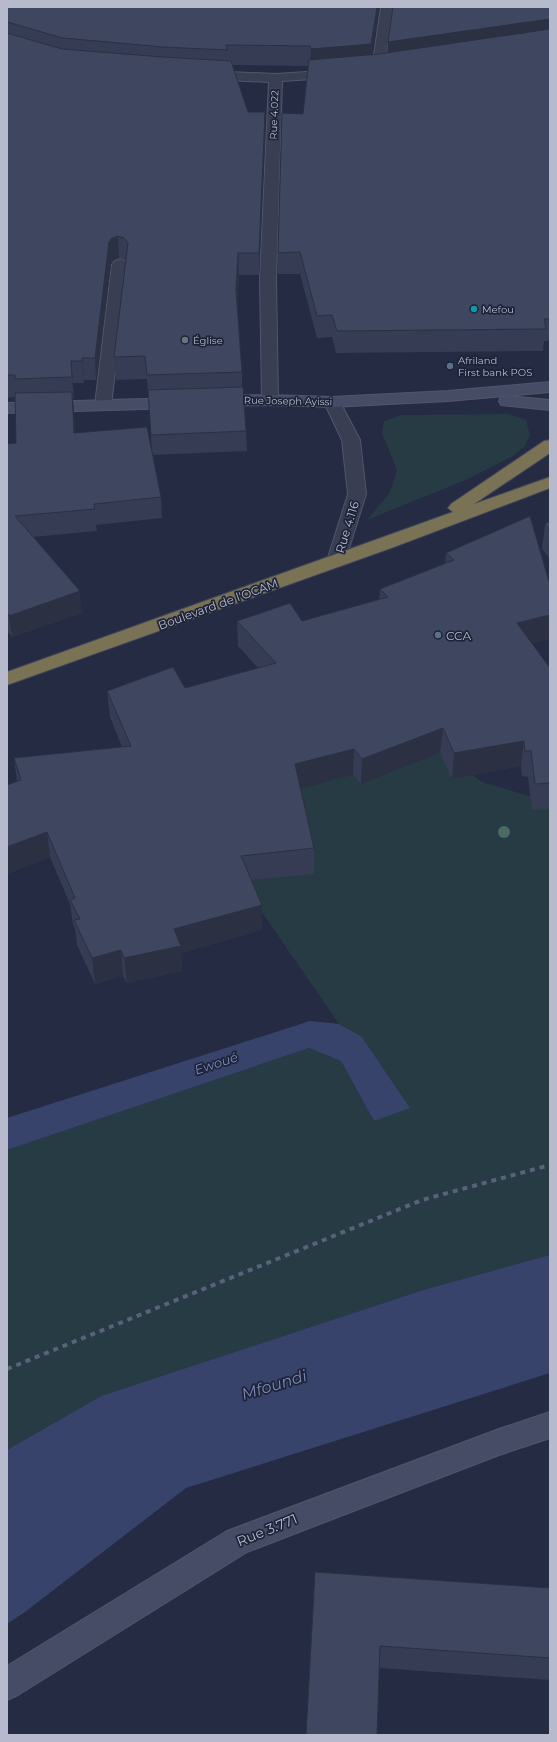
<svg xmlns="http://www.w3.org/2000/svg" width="557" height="1742" font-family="Montserrat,sans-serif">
  <rect width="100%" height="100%" fill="#242b43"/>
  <g fill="#263b44">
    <polygon points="509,414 526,420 530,435 525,446 513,456 468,479 367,520 390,492 397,470 382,433 384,421 402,415"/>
    <polygon points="366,697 482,782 550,802 550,1255 423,1290 101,1396 7,1450 7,1150 309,1048 341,1061 374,1121 391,1114 361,1036 339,1024 195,815"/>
  </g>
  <g fill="#37436b">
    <polygon points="310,1021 339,1024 361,1036 410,1108 374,1121 341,1061 309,1048 7,1150 7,1118"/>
    <polygon points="550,1255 550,1373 186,1488 25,1612 7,1624 7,1450 101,1396 423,1290"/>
  </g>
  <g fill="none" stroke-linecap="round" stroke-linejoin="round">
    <g stroke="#51566a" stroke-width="2">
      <g id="street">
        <polygon points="381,7 393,7 384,69 383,72 373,72 372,69"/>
        <polygon points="337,70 342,71 344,74 342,77 282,81 276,279 278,400 276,404 270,405 264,404 262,400 260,279 269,82 206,79 201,78 199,75 201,72 206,71 276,74"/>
        <polygon points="120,259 125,261 128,264 111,405 109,409 103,410 97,409 95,405 112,264 115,261"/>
        <polygon points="332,397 338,398 340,402 360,440 366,494 345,561 343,565 336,567 329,565 327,561 348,494 342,440 324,402 326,398"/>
      </g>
    </g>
    <g stroke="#51566a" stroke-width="2">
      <g id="secondary">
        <polygon points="550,382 550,392 448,401 332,407 270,405 214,406 208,405 206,401 208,397 214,396 270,395 332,397 448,391"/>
        <polygon points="507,396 550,400 550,410 501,405 499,401 501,397"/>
        <polygon points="178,398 184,399 186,403 184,407 178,408 7,413 7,403"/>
        <polygon points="550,1412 550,1438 499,1455 247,1552 18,1695 7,1700 7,1666 227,1531 499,1429"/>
      </g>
    </g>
    <g stroke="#40465a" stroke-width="2">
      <polygon id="highway" points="550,440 550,453 474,504 550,477 550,488 394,547 7,685 7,672 453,512 448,508 451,504 544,441"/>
    </g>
    <use href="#street" fill="#393e52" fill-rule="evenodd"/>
    <use href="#secondary" fill="#464c66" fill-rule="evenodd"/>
    <use href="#highway" fill="#797255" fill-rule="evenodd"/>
    <polyline stroke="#5a617a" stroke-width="4" stroke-dasharray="5 5" stroke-linecap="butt" points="7,1369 422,1200 550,1165"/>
  </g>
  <circle fill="#4b6b65" cx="504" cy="832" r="6"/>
  <g fill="#353c53" fill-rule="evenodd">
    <path d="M7,7H379L372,55L387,53L550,7V341H544L543,351L336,353L332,337L317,338L300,274H278V253L303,114L309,66L232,65L248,112H265V133L259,275H239L237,302L242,372V387L246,431L247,451L153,455L161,497L162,518L96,525L97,531L33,537L82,613L12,637L7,631V444L16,443L15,397L7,398ZM119,258L126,260L114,357L116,380L147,379L152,452L75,433L73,399H74L73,383H84V380H96L111,264L114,260Z"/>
    <polygon points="530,516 532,644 550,668 550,809 532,810 528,777 522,776 521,766 452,779 440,753 361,784 353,775 300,788 314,848 314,874 251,880 262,905 262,930 181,953 182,971 127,983 123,976 95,984 77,945 75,929 73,925 70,904 50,857 7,874 7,785 17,782 14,758 122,747 110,717 107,691 185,688 258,668 238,646 237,621 302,621 379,600 380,589 445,564 446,553"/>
    <polygon points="550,521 550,559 542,549 545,524"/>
    <polygon points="315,1572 550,1588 550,1680 379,1668"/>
  </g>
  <g fill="#2b3143">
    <polygon points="377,7 379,7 371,64 310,69 311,49"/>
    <polygon points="550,19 550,38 387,62 388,42"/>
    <polygon points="265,112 265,133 259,275 259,253"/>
    <polygon points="118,236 119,258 114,260 111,264 96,380 95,358 109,242 112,238"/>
    <polygon points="238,253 239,275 237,312 236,290"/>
    <polygon points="82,358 84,380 84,383 82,361"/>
    <polygon points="71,361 73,383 74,399 72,377"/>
    <polygon points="72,392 74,412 76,454 74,433"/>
    <polygon points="80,591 82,613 12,637 9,616"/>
    <polygon points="550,615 550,639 515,649 517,623"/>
    <polygon points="443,728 440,753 361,784 362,759"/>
    <polygon points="524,741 521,766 452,779 454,753"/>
    <polygon points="354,749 353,775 295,790 295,764"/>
    <polygon points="47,832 50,857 7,874 7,847"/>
    <polygon points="262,905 262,930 181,953 182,971 127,983 124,958 174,929"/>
    <polygon points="121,950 123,976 95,984 92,958"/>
  </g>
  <g fill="#3e4660" stroke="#2b3143">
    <polygon points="7,7 377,7 371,44 311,49 310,46 226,45 227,50 163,47 63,38 7,22"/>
    <polygon points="393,7 550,7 550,19 388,42"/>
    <polygon points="550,29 550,319 544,319 546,329 337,331 332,315 317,316 300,252 278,253 282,113 303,114 309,60 379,54"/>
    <polygon points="7,33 62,49 163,57 231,61 248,112 265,112 259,253 238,253 236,290 242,372 147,375 145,356 114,357 128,243 124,238 118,236 112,238 109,242 95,358 82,358 82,361 71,361 72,377 15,379 15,375 7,375"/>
    <polygon points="243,387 246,431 151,435 148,390"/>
    <polygon points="72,392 74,433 147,427 161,497 94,504 95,509 15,516 80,591 9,616 7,613 7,444 16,443 15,393"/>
    <polygon points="530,516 550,585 550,615 517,623 550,668 550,783 535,784 531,751 525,751 524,741 454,753 443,728 362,759 354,749 295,764 314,848 241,856 262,905 174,929 181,946 124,958 121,950 92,958 74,920 80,919 70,900 75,898 47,832 7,847 7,785 21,780 14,758 131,746 107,691 173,667 185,688 276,663 237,621 290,603 302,621 388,597 380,589 454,560 446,553"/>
    <polygon points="550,521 550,530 545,524"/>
    <polygon points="315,1572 550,1588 550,1658 380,1646 377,1735 306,1735"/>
  </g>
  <circle fill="#0f9aa8" stroke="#1d2338" stroke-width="1.5" cx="474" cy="309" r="4"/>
  <circle fill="#6b7280" stroke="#1d2338" stroke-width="1.5" cx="185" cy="340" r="4"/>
  <g fill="#5c6f8a" stroke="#1d2338" stroke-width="1.5">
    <circle cx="450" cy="366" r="4"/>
    <circle cx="438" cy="635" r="4"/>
  </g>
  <g text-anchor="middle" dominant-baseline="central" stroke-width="3.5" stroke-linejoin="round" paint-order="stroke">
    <g font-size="10" fill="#b6bacc" stroke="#1d2338">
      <text transform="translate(274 115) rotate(-88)">Rue 4.022</text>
      <text transform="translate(288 401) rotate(1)">Rue Joseph Ayissi</text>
    </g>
    <g font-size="10" fill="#b6bacc" stroke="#1d2338" text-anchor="start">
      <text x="482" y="309">Mefou</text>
      <text x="193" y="340">Église</text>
      <text x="458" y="360">Afriland<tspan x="458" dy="12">First bank POS</tspan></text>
    </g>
    <g font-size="12" fill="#b6bacc" stroke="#1d2338">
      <text transform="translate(347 527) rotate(-73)">Rue 4.116</text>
      <text transform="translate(218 604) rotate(-20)">Boulevard de l'OCAM</text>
    </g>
    <g font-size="12" fill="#b6bacc" stroke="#1d2338" text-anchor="start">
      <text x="446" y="635">CCA</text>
    </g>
    <g font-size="13" font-style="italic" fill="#7c89b6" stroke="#1d2338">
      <text transform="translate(216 1063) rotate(-18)">Ewoué</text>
    </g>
    <g font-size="14" fill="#b6bacc" stroke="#1d2338">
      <text transform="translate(267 1530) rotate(-22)">Rue 3.771</text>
    </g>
    <g font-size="16" font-style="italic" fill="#7c89b6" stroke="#1d2338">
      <text transform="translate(274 1385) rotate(-17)">Mfoundi</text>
    </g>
  </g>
  <rect width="557" height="1742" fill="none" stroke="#b6bacc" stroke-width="16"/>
</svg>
